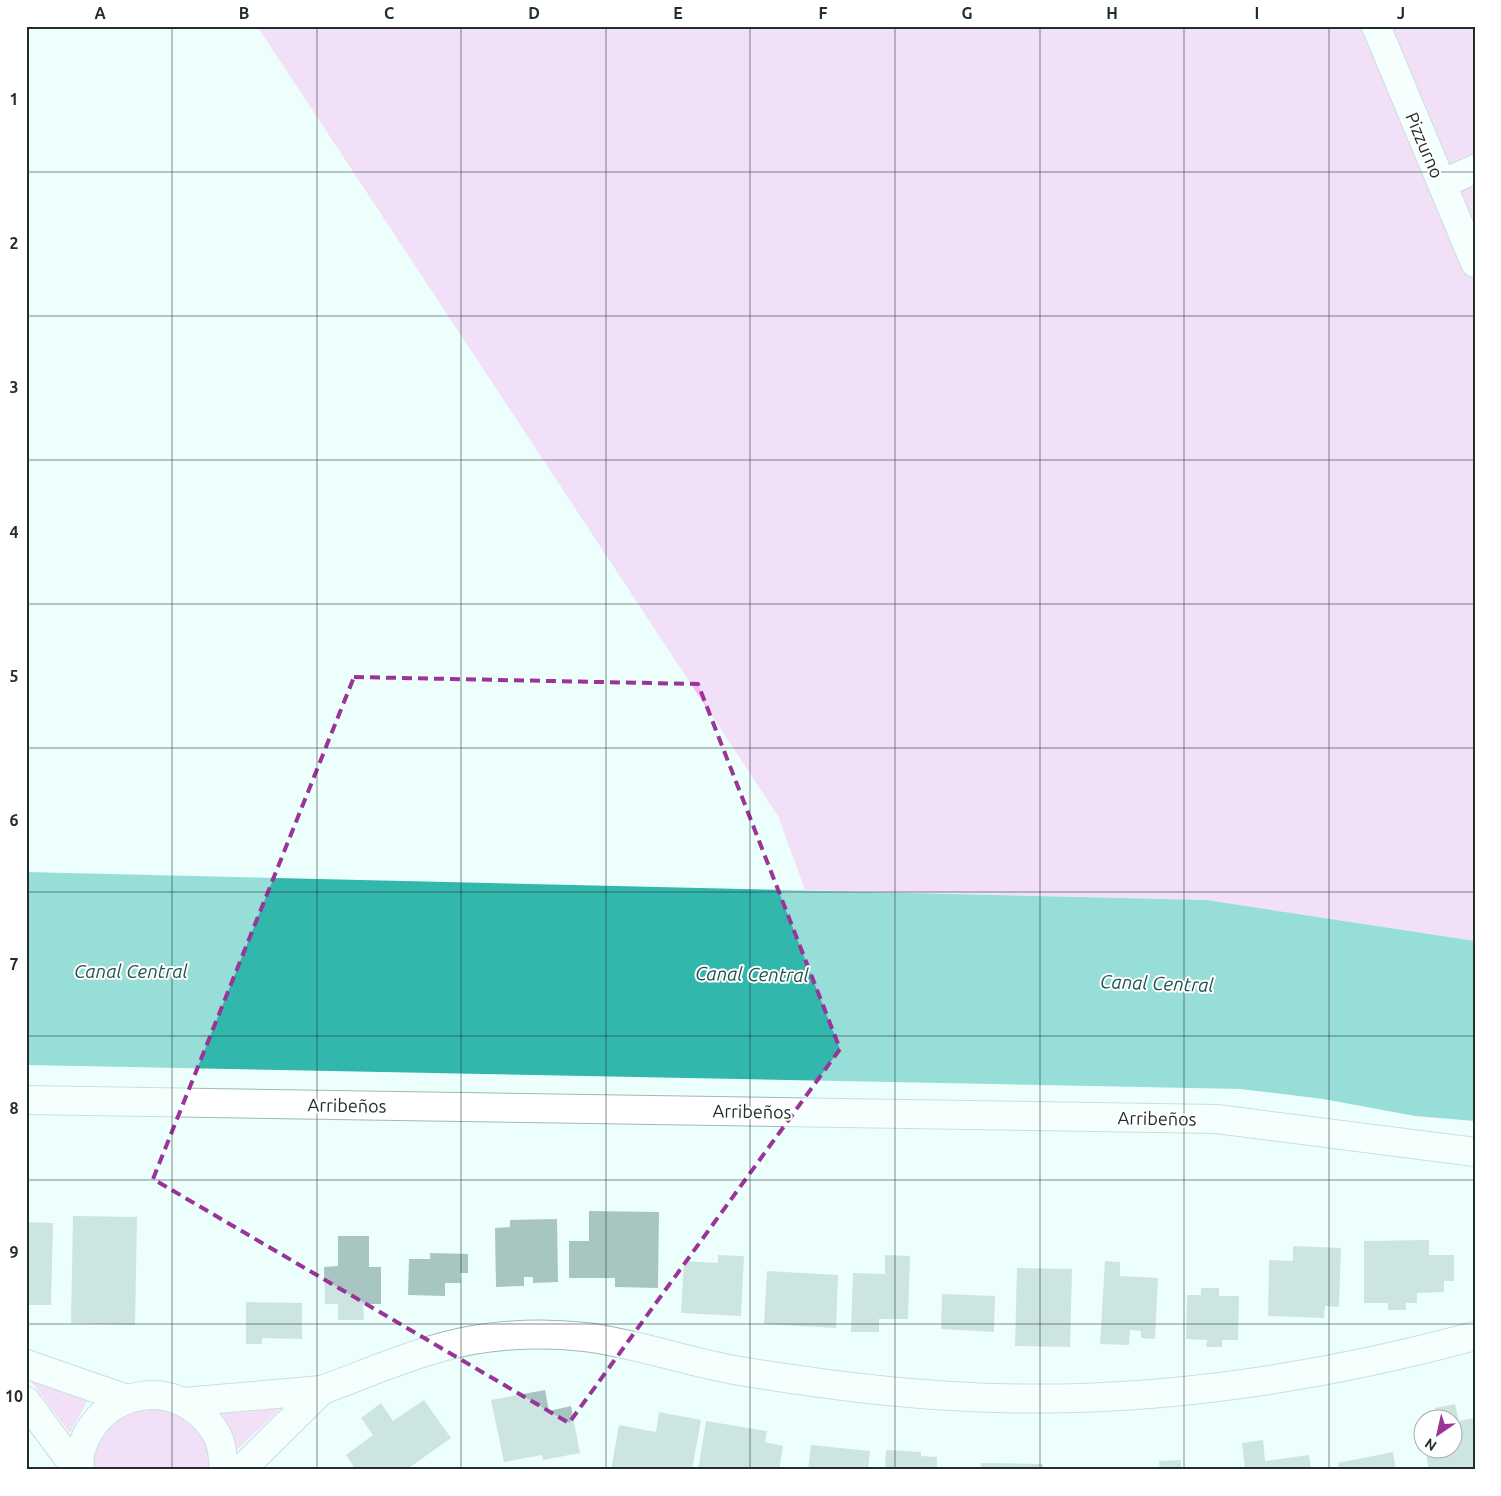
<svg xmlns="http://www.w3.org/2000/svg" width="1501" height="1496" font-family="Ubuntu,sans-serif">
  <rect width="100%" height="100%" fill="#edfffc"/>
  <g fill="#f9b9f4">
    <polygon points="257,26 1475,26 1475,941 1207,900 805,890 778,816"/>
    <polygon points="26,1375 88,1400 70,1433"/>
    <polygon points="152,1400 202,1425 213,1470 91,1470 99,1430"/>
    <polygon points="289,1401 238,1449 218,1405"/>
  </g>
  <polygon fill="#32b7ad" points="26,872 1207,900 1475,941 1475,1121 1415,1116 1323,1099 1240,1089 26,1065"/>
  <g fill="#a7c5c1">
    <polygon points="589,1211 659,1212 658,1288 615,1287 615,1278 569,1278 569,1241 589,1241"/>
    <polygon points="73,1216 137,1217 135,1325 71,1323"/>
    <polygon points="557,1219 558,1282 533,1283 533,1277 524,1277 524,1286 496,1287 495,1228 510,1227 510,1220"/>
    <polygon points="26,1222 53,1223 51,1305 26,1305"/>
    <polygon points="338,1236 369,1236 369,1267 381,1267 381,1304 363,1304 364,1320 338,1320 338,1304 325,1304 324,1267 338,1266"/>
    <polygon points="1429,1240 1429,1255 1454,1255 1454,1281 1444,1281 1444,1292 1417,1293 1417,1303 1406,1303 1406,1310 1388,1310 1388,1303 1364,1303 1364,1241"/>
    <polygon points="1293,1246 1341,1248 1339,1307 1325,1306 1324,1318 1268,1316 1269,1260 1293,1261"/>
    <polygon points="430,1253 468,1254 468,1273 460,1273 461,1283 445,1283 445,1296 408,1295 409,1259 430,1259"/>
    <polygon points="718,1255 744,1256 741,1316 681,1313 684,1261 718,1263"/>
    <polygon points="885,1255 910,1256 908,1319 879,1319 879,1332 851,1332 853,1273 885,1274"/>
    <polygon points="1105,1261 1120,1262 1120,1276 1158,1278 1155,1339 1141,1338 1141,1331 1130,1330 1129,1345 1100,1344"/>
    <polygon points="1017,1268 1072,1269 1070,1347 1015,1346"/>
    <polygon points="767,1271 838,1275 836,1328 764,1324"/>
    <polygon points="1201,1288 1219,1288 1219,1296 1239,1296 1238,1340 1222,1340 1222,1347 1206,1347 1207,1340 1186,1339 1187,1295 1201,1295"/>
    <polygon points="942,1294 995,1296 994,1332 941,1329"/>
    <polygon points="246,1302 302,1303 302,1339 262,1338 262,1344 246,1344"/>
    <polygon points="545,1390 549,1411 571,1406 580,1453 543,1460 542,1455 504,1462 491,1400"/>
    <polygon points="424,1400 451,1438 406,1470 356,1470 346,1455 373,1435 361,1418 381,1403 393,1421"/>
    <polygon points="1455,1404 1459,1421 1475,1418 1475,1470 1429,1470 1425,1448 1454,1448 1454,1418 1437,1418 1435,1408"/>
    <polygon points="659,1412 701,1420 692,1470 611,1470 619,1425 656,1432"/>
    <polygon points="706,1421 767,1431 765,1442 783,1446 779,1470 698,1470"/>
    <polygon points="1424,1427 1424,1440 1423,1440 1420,1428"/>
    <polygon points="1263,1440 1265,1461 1309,1455 1311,1470 1245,1470 1242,1443"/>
    <polygon points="811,1445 870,1451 868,1470 808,1470"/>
    <polygon points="886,1450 921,1452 921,1456 937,1457 937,1470 885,1470"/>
    <polygon points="1393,1452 1396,1470 1339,1470 1338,1463"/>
    <polygon points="1181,1460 1181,1470 1160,1470 1159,1461"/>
    <polygon points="981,1463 1043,1464 1043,1470 981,1470"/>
    <polygon points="1131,1467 1131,1470 1109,1470 1109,1468"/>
    <polygon points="1221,1467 1221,1470 1204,1470 1204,1468"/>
  </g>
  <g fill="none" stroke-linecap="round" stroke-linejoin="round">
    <g stroke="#9dbab6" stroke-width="30">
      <g id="minor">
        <polyline points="1376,26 1475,263"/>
        <polyline points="1442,184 1475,169"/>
        <polyline points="26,1100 1217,1119 1475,1152"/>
        <polyline points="26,1364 127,1399"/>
        <path d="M322,1390C371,1372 422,1349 473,1340C509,1334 549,1333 585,1337C635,1343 684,1361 734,1370C806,1382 878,1392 951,1396C1127,1407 1305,1382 1475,1336"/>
        <polyline points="26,1401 77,1470"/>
        <polyline points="183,1402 322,1390 241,1470"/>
        <path d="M79,1470C80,1463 79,1454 82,1447C102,1387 179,1376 214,1430C222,1441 223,1456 224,1470"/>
      </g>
    </g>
    <use href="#minor" stroke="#fff" stroke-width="28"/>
  </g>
  <path d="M0 0H1501V1496H0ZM354,677L698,684L840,1049L569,1423L153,1179Z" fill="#edfffc" fill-opacity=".55" fill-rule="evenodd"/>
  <path fill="none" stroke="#9b3498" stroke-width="4" stroke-dasharray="10 6" stroke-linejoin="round" d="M354,677L698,684L840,1049L569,1423L153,1179Z"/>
  <path fill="none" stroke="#222e2d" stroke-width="1" stroke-opacity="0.55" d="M172,26V1470M317,26V1470M461,26V1470M606,26V1470M750,26V1470M895,26V1470M1040,26V1470M1184,26V1470M1329,26V1470M26,172H1475M26,316H1475M26,460H1475M26,604H1475M26,748H1475M26,892H1475M26,1036H1475M26,1180H1475M26,1324H1475"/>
  <g text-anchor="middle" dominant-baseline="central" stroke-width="4" stroke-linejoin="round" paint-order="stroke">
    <g font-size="18" fill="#222e2d" stroke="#fff">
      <text transform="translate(1425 145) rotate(67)">Pizzurno</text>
      <text transform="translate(347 1105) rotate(1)">Arribeños</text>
      <text transform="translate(752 1111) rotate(1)">Arribeños</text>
      <text transform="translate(1157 1118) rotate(1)">Arribeños</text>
    </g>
    <g font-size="19" font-style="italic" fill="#1d534e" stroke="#fff">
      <text x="131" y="971">Canal Central</text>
      <text transform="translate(752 974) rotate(1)">Canal Central</text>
      <text transform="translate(1157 983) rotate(2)">Canal Central</text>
    </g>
  </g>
  <rect width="1501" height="1496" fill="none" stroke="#ffffff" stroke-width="55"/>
  <g transform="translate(1438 1434) rotate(214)"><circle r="24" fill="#ffffff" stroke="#a7abab"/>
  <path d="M0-4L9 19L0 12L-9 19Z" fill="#9b3498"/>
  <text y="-8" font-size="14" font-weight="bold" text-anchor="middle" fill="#222e2d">N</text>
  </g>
  <rect x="28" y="28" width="1446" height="1440" fill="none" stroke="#222e2d" stroke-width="2"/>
  <g font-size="16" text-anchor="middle" font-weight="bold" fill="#222e2d">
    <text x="100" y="19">A</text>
    <text x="244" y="19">B</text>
    <text x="389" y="19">C</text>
    <text x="534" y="19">D</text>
    <text x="678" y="19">E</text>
    <text x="823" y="19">F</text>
    <text x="967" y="19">G</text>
    <text x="1112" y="19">H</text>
    <text x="1257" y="19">I</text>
    <text x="1401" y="19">J</text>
    <text x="14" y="105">1</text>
    <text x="14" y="249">2</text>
    <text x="14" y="393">3</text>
    <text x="14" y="538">4</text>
    <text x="14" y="682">5</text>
    <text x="14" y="826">6</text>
    <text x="14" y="970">7</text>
    <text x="14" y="1114">8</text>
    <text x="14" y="1258">9</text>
    <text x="14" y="1402">10</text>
  </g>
</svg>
